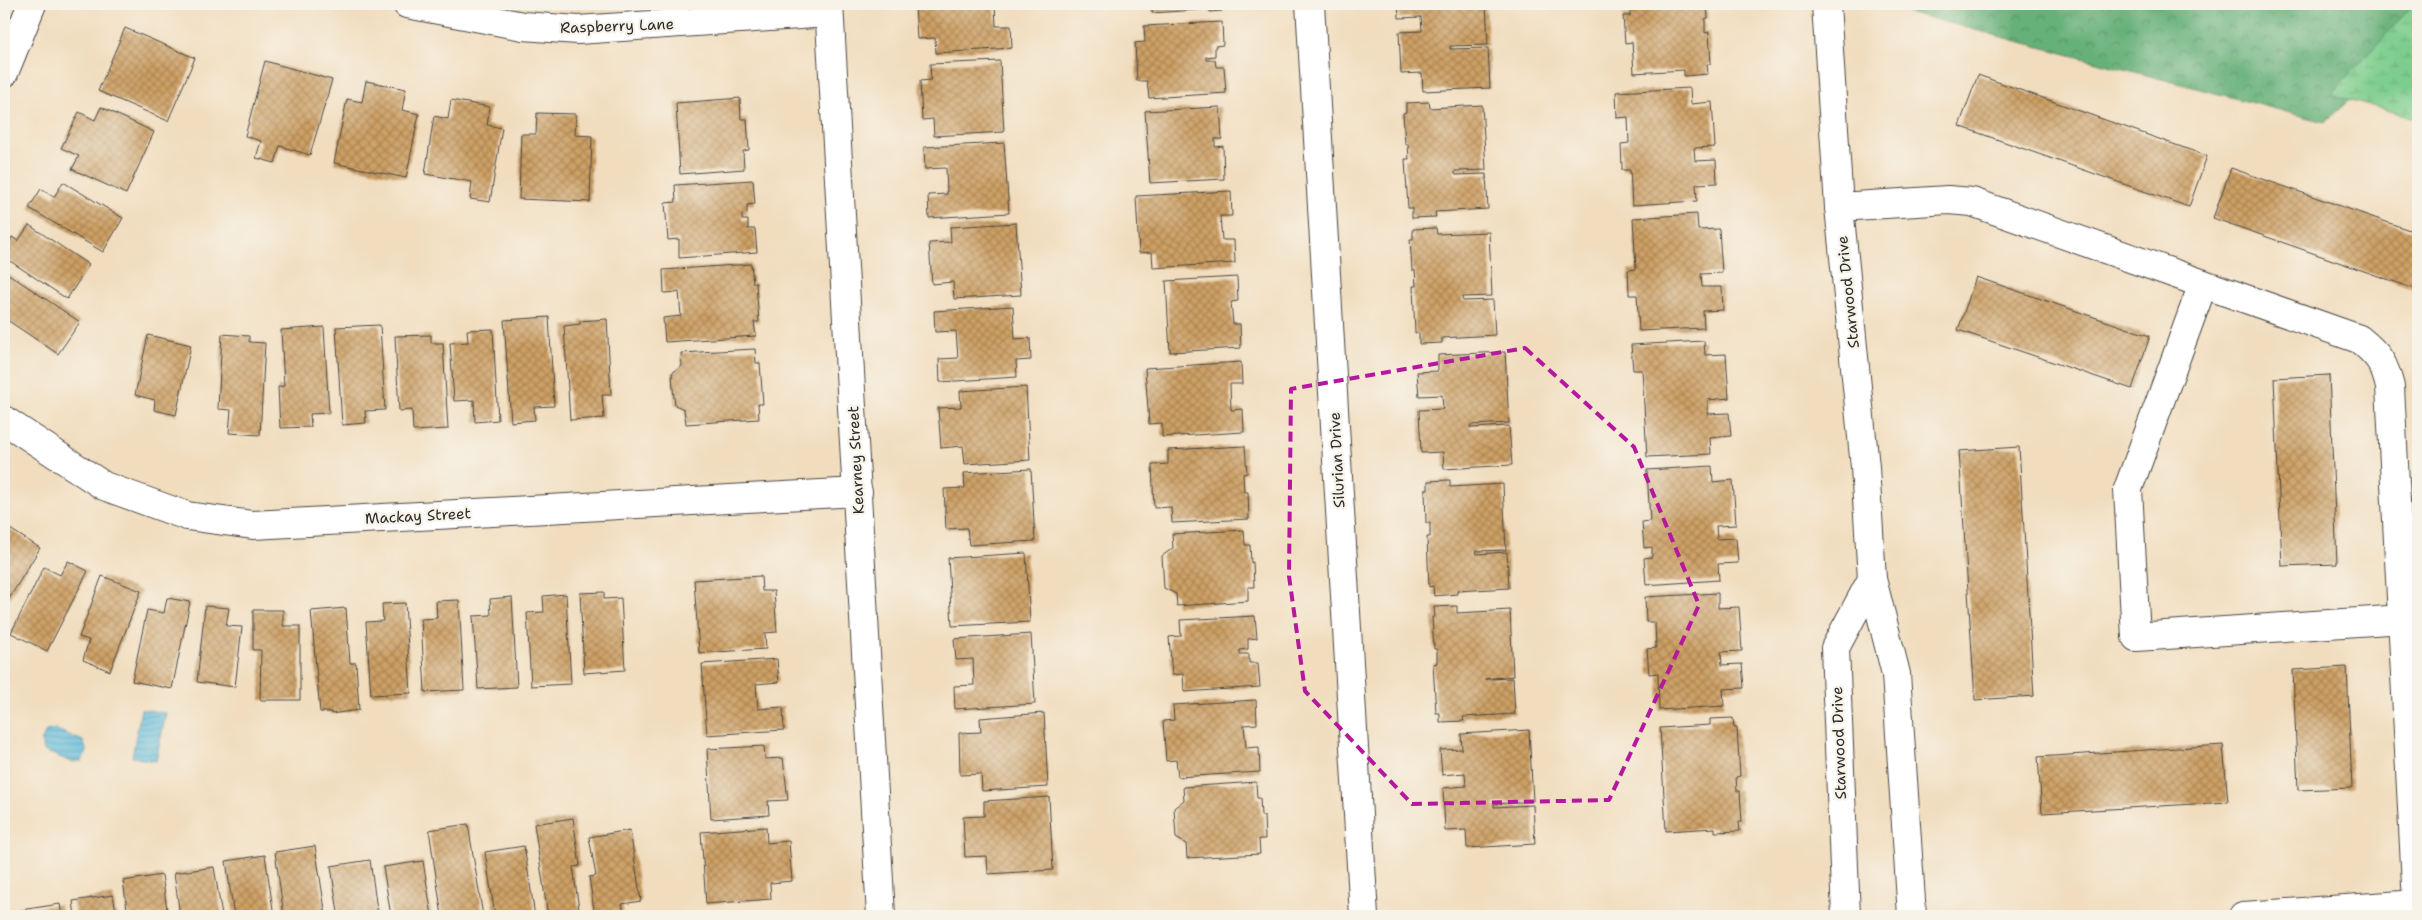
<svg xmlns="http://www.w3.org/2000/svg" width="2422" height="920" font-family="'Shantell Sans',sans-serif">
  <defs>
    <pattern id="forest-crowns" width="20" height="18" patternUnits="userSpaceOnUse" patternTransform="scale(1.25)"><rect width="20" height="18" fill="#66b179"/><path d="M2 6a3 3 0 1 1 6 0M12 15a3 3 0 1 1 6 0" fill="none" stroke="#549063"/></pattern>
    <pattern id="wetland-marsh" width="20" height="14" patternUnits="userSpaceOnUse" patternTransform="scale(1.25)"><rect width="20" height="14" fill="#7dce8e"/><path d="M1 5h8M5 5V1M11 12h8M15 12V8" fill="none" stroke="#6cb17b"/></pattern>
    <pattern id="water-rules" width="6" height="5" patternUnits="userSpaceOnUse" patternTransform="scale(1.25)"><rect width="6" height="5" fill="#5ebbdc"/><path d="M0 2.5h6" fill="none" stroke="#4e98b3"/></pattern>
    <pattern id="building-cross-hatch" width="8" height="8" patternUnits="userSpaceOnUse" patternTransform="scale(1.25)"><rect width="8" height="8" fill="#cea065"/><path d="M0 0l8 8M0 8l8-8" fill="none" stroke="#a78353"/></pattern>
  </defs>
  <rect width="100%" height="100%" fill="#f7f3e8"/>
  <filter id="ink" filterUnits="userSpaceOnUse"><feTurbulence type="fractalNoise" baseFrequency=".02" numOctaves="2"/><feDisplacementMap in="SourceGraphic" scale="10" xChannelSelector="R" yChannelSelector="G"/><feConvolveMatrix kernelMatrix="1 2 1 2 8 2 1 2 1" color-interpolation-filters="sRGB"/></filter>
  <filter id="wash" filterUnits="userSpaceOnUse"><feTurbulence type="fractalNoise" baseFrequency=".0096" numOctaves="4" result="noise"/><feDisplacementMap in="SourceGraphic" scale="20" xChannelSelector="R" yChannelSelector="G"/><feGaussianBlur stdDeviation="1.12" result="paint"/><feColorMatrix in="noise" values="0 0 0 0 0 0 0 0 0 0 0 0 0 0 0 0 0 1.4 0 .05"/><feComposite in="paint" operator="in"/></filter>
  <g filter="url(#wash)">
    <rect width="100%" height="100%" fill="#f1ddbe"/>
    <polygon fill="url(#forest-crowns)" stroke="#486e52" points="1907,4 2418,4 2418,37 2325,122 1907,12"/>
    <polygon fill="url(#wetland-marsh)" stroke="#547c5c" points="2414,4 2418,4 2418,119 2331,94"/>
    <g fill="url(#water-rules)" stroke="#447384">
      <polygon points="141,709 166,713 156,761 132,757"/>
      <polygon points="55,729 83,741 87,752 82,761 72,762 44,751 41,742 46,731"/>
    </g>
    <g id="blocks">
      <g fill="url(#building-cross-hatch)">
        <polygon points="915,4 995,4 996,26 1011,26 1012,48 936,53 935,38 917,39"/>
        <polygon points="1152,4 1221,4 1222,11 1210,12 1210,9 1152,13"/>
        <polygon points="1398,4 1486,4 1488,45 1450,46 1450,49 1488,48 1490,88 1423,91 1422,73 1401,74 1399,32 1422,31 1421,17 1399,18"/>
        <polygon points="1630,4 1707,4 1708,18 1705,19 1705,33 1709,32 1711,64 1707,64 1708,74 1684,76 1684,70 1634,73 1632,42 1625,43 1623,16 1630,16"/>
        <polygon points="1222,22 1223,45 1215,46 1215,56 1206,57 1206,60 1215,60 1216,67 1224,67 1226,93 1149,98 1147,81 1137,81 1135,43 1145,42 1144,26"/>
        <polygon points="125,28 195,58 168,121 98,91"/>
        <polygon points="265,61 332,80 310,155 280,146 275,163 256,158 261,141 245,136"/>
        <polygon points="1000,61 1004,132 934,136 933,119 922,120 920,81 931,80 930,64"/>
        <polygon points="1978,75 2207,156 2189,207 1959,126"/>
        <polygon points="366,81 406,89 402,110 419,114 406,178 334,163 347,99 362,102"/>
        <polygon points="1690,88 1691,104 1712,102 1715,147 1694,148 1695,161 1716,160 1717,183 1696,184 1697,201 1632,205 1630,170 1622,170 1622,167 1621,144 1629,143 1628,117 1617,118 1616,92"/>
        <polygon points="740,98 741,119 747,119 748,134 749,150 743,151 744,169 680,174 676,103"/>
        <polygon points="451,100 490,107 487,125 502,128 490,202 470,199 472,182 425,174 434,116 448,119"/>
        <polygon points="1429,102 1430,108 1482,105 1486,170 1455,171 1455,174 1456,175 1486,174 1488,209 1435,212 1436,217 1412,218 1412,208 1408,208 1405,159 1409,159 1408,144 1405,144 1403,113 1406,112 1406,103"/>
        <polygon points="101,107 154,132 126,194 72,169 79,156 61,148 79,112 95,120"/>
        <polygon points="1220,107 1222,139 1215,139 1215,147 1223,146 1224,179 1150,183 1145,111"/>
        <polygon points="537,113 576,114 575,135 592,136 590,202 519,199 521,134 536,134"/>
        <polygon points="1004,143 1009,213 929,218 928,195 947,194 946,168 925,169 924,147"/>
        <polygon points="2231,168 2418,233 2418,290 2213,218"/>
        <polygon points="753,180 755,204 747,205 747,213 742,214 742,220 748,220 748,229 755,229 757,252 679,258 679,239 668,240 665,203 676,202 675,185"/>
        <polygon points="63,182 123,218 103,252 29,208 41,189 54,197"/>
        <polygon points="1231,191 1232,216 1220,216 1222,240 1234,240 1235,263 1153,268 1152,252 1139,253 1136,196"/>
        <polygon points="1697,214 1698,230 1719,229 1722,273 1701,274 1702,287 1722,287 1723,310 1703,311 1704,328 1639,331 1637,295 1629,295 1629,292 1628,270 1636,269 1633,218"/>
        <polygon points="1016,223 1021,295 954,299 953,282 932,284 929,243 951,242 950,227"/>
        <polygon points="29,225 89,265 67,299 4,257 4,250 12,237 18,241"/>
        <polygon points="1436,228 1437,234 1489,232 1492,296 1463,297 1462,299 1463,301 1493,300 1495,335 1442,338 1442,343 1419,344 1419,333 1415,333 1413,286 1416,286 1415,270 1412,270 1410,239 1413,239 1413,229"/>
        <polygon points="751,264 753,283 756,283 759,322 754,322 756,336 665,342 663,318 681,316 679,292 664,293 663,270"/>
        <polygon points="4,271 80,322 58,354 4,318"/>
        <polygon points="1237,277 1238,301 1231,302 1233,324 1240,324 1241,348 1170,352 1166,281"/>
        <polygon points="1976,277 2150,336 2132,389 1958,330"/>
        <polygon points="1013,306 1015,339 1030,338 1031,360 1016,361 1017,377 940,382 939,359 958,358 956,331 935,332 934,311"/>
        <polygon points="549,317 554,406 534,407 535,420 511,422 504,320"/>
        <polygon points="607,319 611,395 602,395 604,418 570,420 564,326 580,324 580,321"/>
        <polygon points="380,325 385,410 365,411 366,423 342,425 336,327"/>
        <polygon points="324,327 329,413 310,414 311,427 280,428 278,387 284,386 281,330"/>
        <polygon points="493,329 498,420 475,422 474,400 454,401 450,343 468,342 467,330"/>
        <polygon points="222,334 249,336 249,342 265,343 260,435 229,433 231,410 218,409"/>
        <polygon points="148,335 191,345 176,415 154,410 155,400 135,395"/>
        <polygon points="431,335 431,343 443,343 448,429 413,431 412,410 399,411 395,336"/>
        <polygon points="1704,341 1705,355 1726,354 1729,398 1708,400 1708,414 1729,413 1731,436 1710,438 1711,454 1647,457 1642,370 1633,370 1631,345"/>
        <polygon points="755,349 756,363 760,363 763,404 758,404 759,419 686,424 684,409 675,405 673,389 672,373 682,366 681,353"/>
        <polygon points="1505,352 1509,423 1470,425 1470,428 1509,426 1512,465 1444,469 1443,452 1421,453 1419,410 1443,409 1442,395 1419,396 1417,372 1438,371 1438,355"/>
        <polygon points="1241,362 1242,384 1230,384 1231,410 1243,409 1244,432 1162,437 1162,423 1149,424 1145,368"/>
        <polygon points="2329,375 2337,564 2282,566 2274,378"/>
        <polygon points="1026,387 1030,460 965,464 963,446 941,448 938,408 961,407 960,391"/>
        <polygon points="1245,446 1247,473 1243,474 1244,492 1248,492 1249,519 1172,523 1171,507 1154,508 1152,465 1168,464 1168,450"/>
        <polygon points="2019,447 2034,696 1975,700 1959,451"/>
        <polygon points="1712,466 1713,482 1733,480 1736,525 1716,526 1717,539 1736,538 1738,563 1718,564 1719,580 1646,585 1644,558 1652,557 1652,547 1644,548 1642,522 1650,521 1647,470"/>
        <polygon points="1031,469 1035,541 969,545 967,528 946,529 944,489 965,488 964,473"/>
        <polygon points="1450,480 1450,487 1503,484 1506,550 1476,551 1477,554 1507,552 1509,588 1457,591 1457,594 1434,596 1433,586 1429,587 1427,537 1430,537 1430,523 1426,523 1425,490 1428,490 1428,481"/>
        <polygon points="10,529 40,548 4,607 4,540"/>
        <polygon points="1244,530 1245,545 1250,545 1251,563 1253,562 1254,587 1248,587 1248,601 1177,606 1176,594 1164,588 1162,556 1173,548 1172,534"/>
        <polygon points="1026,553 1030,622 952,626 948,558"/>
        <polygon points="68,561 88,571 47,651 11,633 44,567 60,575"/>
        <polygon points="102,576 141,591 110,671 83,660 89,640 79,637"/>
        <polygon points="761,576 762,591 774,591 777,632 765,633 766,649 699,653 694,580"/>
        <polygon points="604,592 604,599 621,598 625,670 584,673 580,593"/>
        <polygon points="1718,593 1718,608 1739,607 1742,651 1721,652 1722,665 1742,664 1744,688 1723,689 1724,706 1659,710 1658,673 1649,674 1647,649 1656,648 1655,622 1646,622 1645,597"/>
        <polygon points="566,594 571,684 531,686 527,613 544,612 543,596"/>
        <polygon points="512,597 517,687 478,689 473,616 491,615 490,599"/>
        <polygon points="167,598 190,602 172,689 132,681 147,610 164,613"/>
        <polygon points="459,600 464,690 425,692 421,619 437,618 436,601"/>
        <polygon points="405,603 411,693 371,695 366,622 383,621 382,604"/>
        <polygon points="205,606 229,608 226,626 242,627 235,687 197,682"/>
        <polygon points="1457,606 1457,613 1510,610 1513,676 1485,679 1513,678 1515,714 1463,717 1464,721 1440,722 1440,713 1436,713 1433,664 1437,663 1437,649 1434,649 1432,617 1435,617 1434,607"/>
        <polygon points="346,608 350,663 356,663 359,710 331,714 331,712 320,712 311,611"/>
        <polygon points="253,610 283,610 283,626 300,626 300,700 260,700 261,650 253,650"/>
        <polygon points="1255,616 1257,638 1248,639 1248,649 1240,650 1240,654 1249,654 1249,663 1258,663 1260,687 1184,692 1183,674 1172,675 1169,637 1181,636 1180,620"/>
        <polygon points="1031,634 1035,704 955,709 954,686 974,685 973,659 956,660 954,639"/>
        <polygon points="777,659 779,682 756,684 758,709 783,707 784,730 707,735 702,664"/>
        <polygon points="2347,667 2352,788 2298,790 2293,670"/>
        <polygon points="1256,700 1257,724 1244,725 1246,748 1259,747 1260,772 1178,777 1176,760 1166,761 1163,721 1174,720 1173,705"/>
        <polygon points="1044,713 1048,787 982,791 981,774 960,775 959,733 981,732 980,718"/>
        <polygon points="1733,718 1734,728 1737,728 1740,776 1736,777 1737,791 1740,791 1742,822 1739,822 1740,831 1715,832 1715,828 1666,831 1660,728 1710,725 1710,719"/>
        <polygon points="1529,730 1533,801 1494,804 1494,807 1533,805 1535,844 1467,848 1466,830 1445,831 1443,788 1466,786 1465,773 1442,775 1440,750 1462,749 1461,734"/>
        <polygon points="2223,745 2228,802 2042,813 2038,757"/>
        <polygon points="764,746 765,759 783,758 788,800 768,801 769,815 711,819 707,749"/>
        <polygon points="1256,782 1257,798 1260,798 1261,816 1264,816 1265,839 1259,839 1260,854 1187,858 1186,844 1176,838 1174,808 1184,800 1183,787"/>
        <polygon points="1049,797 1053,870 988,874 987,856 965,857 963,817 984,816 984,801"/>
        <polygon points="573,818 580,866 573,867 580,916 548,916 534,824"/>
        <polygon points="468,824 483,916 442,916 429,830"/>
        <polygon points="766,827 767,843 789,841 792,881 770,883 771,899 706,904 701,832"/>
        <polygon points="630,830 641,901 622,904 624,912 595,916 589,877 596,876 589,837"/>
        <polygon points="315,846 326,916 284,916 275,852"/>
        <polygon points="524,846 535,916 495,916 485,852"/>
        <polygon points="265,855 274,916 234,916 226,861"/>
        <polygon points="370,860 378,916 333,916 332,914 338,913 331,866"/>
        <polygon points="423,861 432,916 391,916 383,867"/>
        <polygon points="214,867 222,916 180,916 174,873"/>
        <polygon points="162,875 168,916 128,916 123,881"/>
        <polygon points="113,895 117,916 75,916 73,901"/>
        <polygon points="60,904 62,916 22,916 21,910"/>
      </g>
    </g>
  </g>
  <g filter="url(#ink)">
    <use href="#blocks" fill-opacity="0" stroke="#494641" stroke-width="1"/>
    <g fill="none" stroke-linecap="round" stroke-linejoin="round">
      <g stroke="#494641" stroke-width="30">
        <g id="minor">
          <polyline points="407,4 523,26 578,30 829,13"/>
          <polyline points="829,4 881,916"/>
          <polyline points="1310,4 1364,916"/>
          <polyline points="1826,4 1839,207 1865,467 1872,579 1896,674 1912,916"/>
          <polyline points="4,73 32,4"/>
          <path d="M1839,207L1948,200L1972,202L2359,339C2379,355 2384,363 2390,387L2417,904L2416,916"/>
          <polyline points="2203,284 2128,489 2136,637 2403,619"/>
          <polyline points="4,420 104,486 187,516 253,525 858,492"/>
          <polyline points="1846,916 1835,648 1872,579"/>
        </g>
      </g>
      <g stroke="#494641" stroke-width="30">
        <polyline id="major" points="2243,916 2417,904"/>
      </g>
      <use href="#minor" stroke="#fff" stroke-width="28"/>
      <use href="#major" stroke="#fff" stroke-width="28"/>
    </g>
  </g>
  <path fill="none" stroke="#b5179e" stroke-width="4" stroke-dasharray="10 6" stroke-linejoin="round" d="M1525,348L1634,447L1699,605L1609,800L1412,804L1305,691L1289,576L1291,389Z"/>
  <g text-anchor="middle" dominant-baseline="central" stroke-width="4.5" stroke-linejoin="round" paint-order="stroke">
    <g font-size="15" fill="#2b2b2b" stroke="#f7f3e8">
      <text transform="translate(617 26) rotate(-2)">Raspberry Lane</text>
      <text transform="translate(1848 292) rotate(-96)">Starwood Drive</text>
      <text transform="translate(856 460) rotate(-93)">Kearney Street</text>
      <text transform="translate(1337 460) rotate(-93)">Silurian Drive</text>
      <text transform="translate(418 516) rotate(-3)">Mackay Street</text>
      <text transform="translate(1839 743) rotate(-92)">Starwood Drive</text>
    </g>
  </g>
  <rect width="2422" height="920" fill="none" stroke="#f7f3e8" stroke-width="20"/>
</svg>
